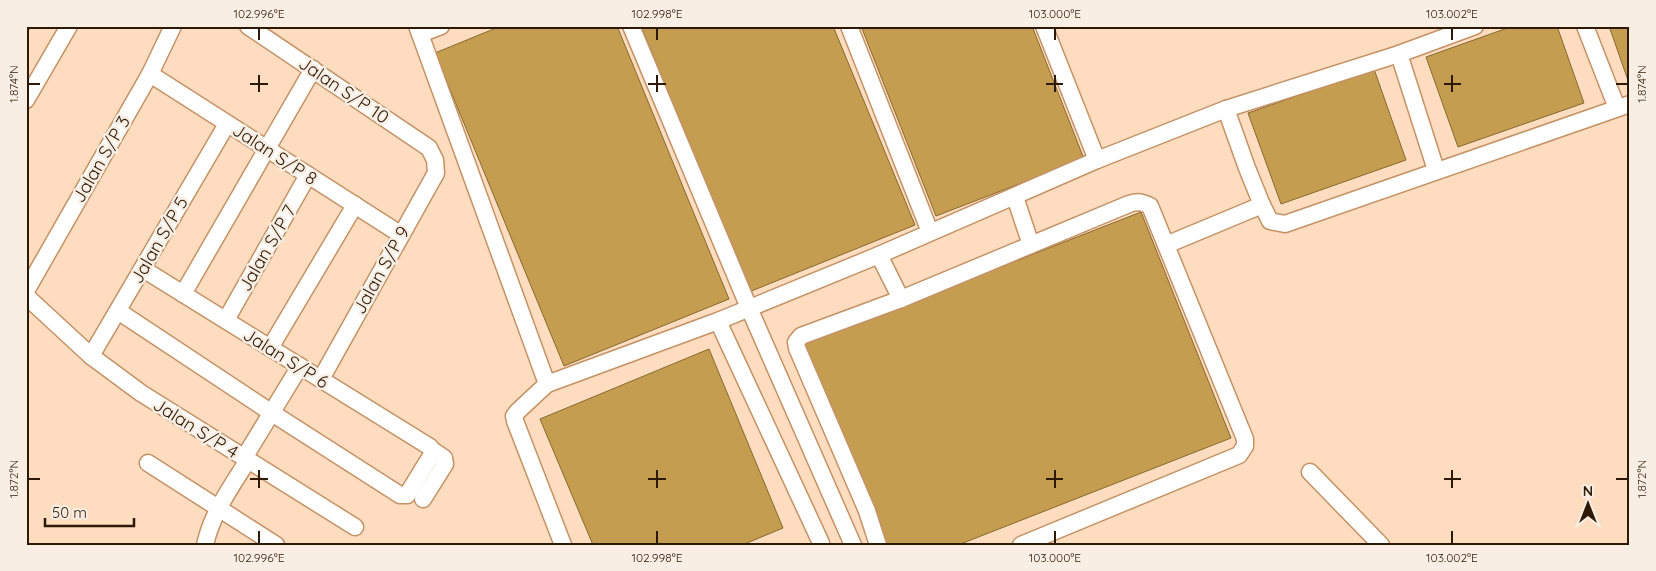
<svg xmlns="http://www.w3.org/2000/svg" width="1656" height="571" font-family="Quicksand,sans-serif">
  <rect width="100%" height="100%" fill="#fddcc0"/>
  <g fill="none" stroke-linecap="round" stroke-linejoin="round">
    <polyline stroke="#d48198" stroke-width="4" points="26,32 29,26"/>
  </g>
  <g fill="#c49d51" stroke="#87692d">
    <polygon points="501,26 617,26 729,299 564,366 435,53"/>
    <polygon points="641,26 833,26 915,225 749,292"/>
    <polygon points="861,26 1032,26 1084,159 936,216"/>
    <polygon points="1513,26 1557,26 1584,103 1458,147 1426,57"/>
    <polygon points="1609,26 1630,26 1630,86"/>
    <polygon points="1374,69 1406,160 1281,204 1248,113"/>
    <polygon points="1141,212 1231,438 958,545 883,545 803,344"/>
    <polygon points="709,349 783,528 742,545 593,545 540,419"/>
  </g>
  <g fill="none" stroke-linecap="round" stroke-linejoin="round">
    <g stroke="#c59265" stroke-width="19">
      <g id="minor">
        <polyline points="248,26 429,148 435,160 436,173 321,379"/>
        <polyline points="417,26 420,34 441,26"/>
        <polyline points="631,26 749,308 853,545"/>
        <polyline points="849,26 930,232"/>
        <polyline points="1044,26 1097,160"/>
        <polyline points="1585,26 1617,108"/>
        <polyline points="420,34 547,384"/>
        <polyline points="1399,54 1436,170"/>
        <polyline points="150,74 400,234"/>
        <polyline points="26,100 69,26"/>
        <polyline points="1226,109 1247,168 1262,205 1270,221 1285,224 1630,104"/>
        <polyline points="1015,197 1031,245"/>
        <polyline points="1166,245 1262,205"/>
        <polyline points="879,255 901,299"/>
        <polyline points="26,291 150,74 173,26"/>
        <polyline points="183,294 313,69"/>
        <polyline points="26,296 91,356 141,393 355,527"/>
        <polyline points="118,311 272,413 400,495 407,495 431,456 432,450 430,447 143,269"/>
        <polyline points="226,320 308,175"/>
        <polyline points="718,321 821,543"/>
        <polyline points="270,348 355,205"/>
        <polyline points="91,356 227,124"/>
        <polyline points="244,458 300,366"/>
        <polyline points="148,463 276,545"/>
        <polyline points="1310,472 1381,545"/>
        <polyline points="423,499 445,464 444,458 432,450"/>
        <path d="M205,545C212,513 231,487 248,460"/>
        <polyline points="563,545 515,421 514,416 518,411 547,384 718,321 879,255 1097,160 1226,109 1399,54 1475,26"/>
        <path d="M878,545L867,511L797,348L796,342L801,336L901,299L1129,204C1138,201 1142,202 1150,206L1245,439V446L1239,455L1021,545"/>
      </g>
    </g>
    <use href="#minor" stroke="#fff" stroke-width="16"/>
  </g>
  <path fill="none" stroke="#2c1906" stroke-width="2" d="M259,28V40M657,28V40M1055,28V40M1452,28V40M259,75V92M657,75V92M1055,75V92M1452,75V92M28,84H40M250,84H268M648,84H666M1046,84H1063M1444,84H1461M1616,84H1628M259,470V488M657,470V488M1055,470V488M1452,470V488M28,479H40M250,479H268M648,479H666M1046,479H1063M1444,479H1461M1616,479H1628M259,531V544M657,531V544M1055,531V544M1452,531V544"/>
  <g text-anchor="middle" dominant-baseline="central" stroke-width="5" stroke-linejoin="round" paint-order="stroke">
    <g font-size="18" fill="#2c1906" stroke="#f9eee4">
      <text transform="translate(344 90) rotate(34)">Jalan S/P 10</text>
      <text transform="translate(275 154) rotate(33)">Jalan S/P 8</text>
      <text transform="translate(101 159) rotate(-60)">Jalan S/P 3</text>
      <text transform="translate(159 240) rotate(-60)">Jalan S/P 5</text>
      <text transform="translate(267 248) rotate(-60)">Jalan S/P 7</text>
      <text transform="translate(381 270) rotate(-61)">Jalan S/P 9</text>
      <text transform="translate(286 358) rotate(32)">Jalan S/P 6</text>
      <text transform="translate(196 428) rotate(32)">Jalan S/P 4</text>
    </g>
  </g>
  <rect width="1656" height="571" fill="none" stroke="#f9eee4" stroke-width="55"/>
  <g transform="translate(1588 504)" stroke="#f9eee4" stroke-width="4" paint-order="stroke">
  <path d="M0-4L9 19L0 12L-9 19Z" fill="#2c1906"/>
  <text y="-8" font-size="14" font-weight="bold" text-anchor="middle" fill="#2c1906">N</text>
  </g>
  <path d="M45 518v8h89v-8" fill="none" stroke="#2c1906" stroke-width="2.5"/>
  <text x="52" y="518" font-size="15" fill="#2c1906" stroke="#f9eee4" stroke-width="4" paint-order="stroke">50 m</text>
  <rect x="28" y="28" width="1600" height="516" fill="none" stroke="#2c1906" stroke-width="2"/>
  <g font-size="12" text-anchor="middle" fill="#2c1906">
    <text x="259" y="18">102.996°E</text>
    <text x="657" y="18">102.998°E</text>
    <text x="1055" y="18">103.000°E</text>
    <text x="1452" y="18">103.002°E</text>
    <text transform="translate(14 84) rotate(-90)" y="4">1.874°N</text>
    <text transform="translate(1642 84) rotate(-90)" y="4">1.874°N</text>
    <text transform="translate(14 479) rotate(-90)" y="4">1.872°N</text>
    <text transform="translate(1642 479) rotate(-90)" y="4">1.872°N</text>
    <text x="259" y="562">102.996°E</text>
    <text x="657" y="562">102.998°E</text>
    <text x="1055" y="562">103.000°E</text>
    <text x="1452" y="562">103.002°E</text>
  </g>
</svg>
